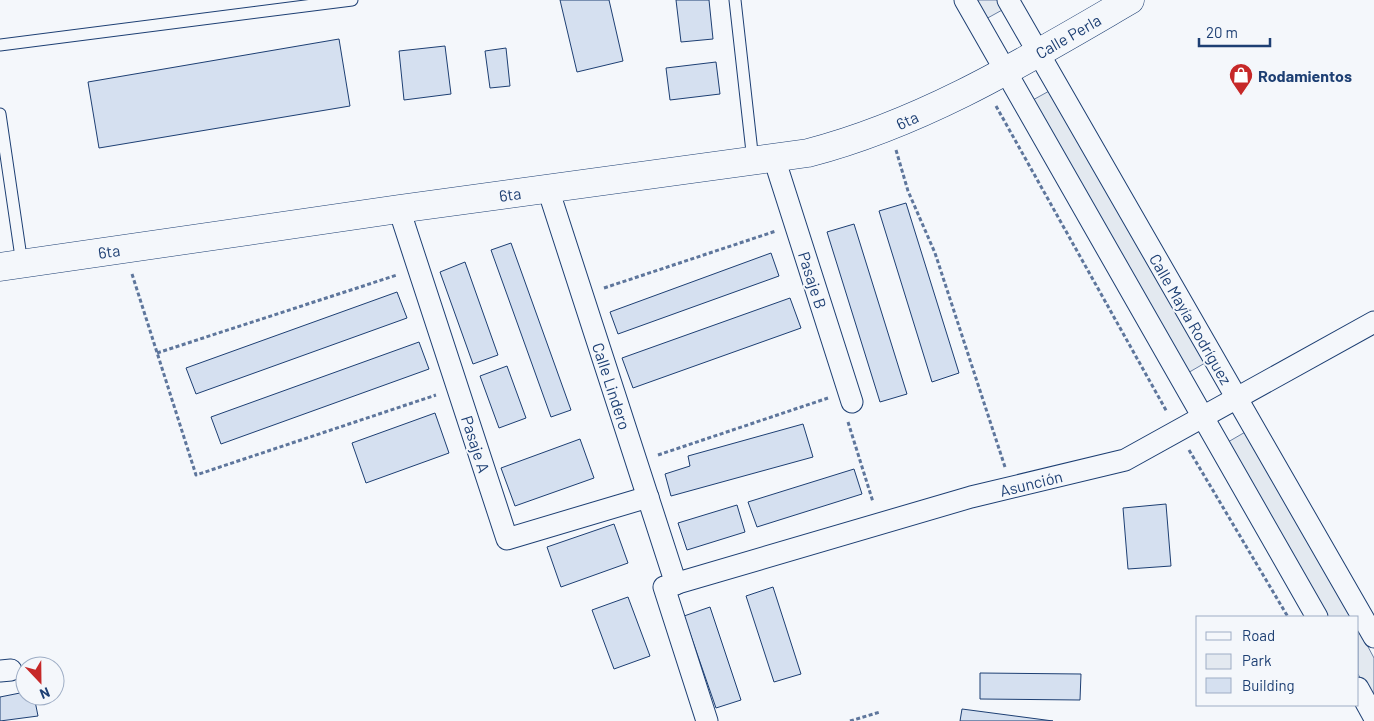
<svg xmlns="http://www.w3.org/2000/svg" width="1374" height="721" font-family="Barlow,sans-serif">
  <rect width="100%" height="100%" fill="#f4f7fb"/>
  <g fill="#e3e9f0" stroke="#687fa3">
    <polygon points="973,0 999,0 1004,9 984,20"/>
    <polygon points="1051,90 1205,363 1186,374 1031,101"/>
    <polygon points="1247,431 1351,617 1326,617 1228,442"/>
    <polygon points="1358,628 1374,658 1374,704 1358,674"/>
  </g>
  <g fill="#d5e0f0" stroke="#1d3f73">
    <polygon points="560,0 609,0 623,61 577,72"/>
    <polygon points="676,0 709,0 713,39 681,42"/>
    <polygon points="339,39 350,106 99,148 88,82"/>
    <polygon points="445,46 451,94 404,100 399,51"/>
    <polygon points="506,48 510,86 490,88 485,51"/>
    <polygon points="716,62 720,94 670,100 666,68"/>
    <polygon points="906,203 959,373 932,382 879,211"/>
    <polygon points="854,224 907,394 880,402 827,232"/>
    <polygon points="511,243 571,410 551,417 491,250"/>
    <polygon points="771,253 779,276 618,334 610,312"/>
    <polygon points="465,262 498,355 473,364 440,272"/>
    <polygon points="397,292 407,318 196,394 186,368"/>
    <polygon points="790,298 801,328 633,388 622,358"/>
    <polygon points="419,342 429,369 221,444 211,417"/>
    <polygon points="507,366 526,418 499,428 480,376"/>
    <polygon points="435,413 449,453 366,483 352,443"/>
    <polygon points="803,424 813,457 671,496 665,474 690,466 688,456"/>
    <polygon points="580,439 594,478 515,506 501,468"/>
    <polygon points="854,469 862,494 757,527 748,502"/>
    <polygon points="1166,504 1171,566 1128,569 1123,508"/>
    <polygon points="737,505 745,532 687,550 678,523"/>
    <polygon points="614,524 628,563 561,587 547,547"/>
    <polygon points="773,587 801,674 774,682 746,596"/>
    <polygon points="628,597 650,656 614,669 592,610"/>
    <polygon points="710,607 741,700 716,708 684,616"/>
    <polygon points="980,673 1081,674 1080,700 980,699"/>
    <polygon points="25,692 25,696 34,696 38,716 0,721 0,697"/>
    <polygon points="962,709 1053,721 960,721"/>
  </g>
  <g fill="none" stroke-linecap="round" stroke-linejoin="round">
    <g stroke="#1d3f73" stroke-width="13">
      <g id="service">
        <polyline points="735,0 753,161"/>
        <polyline points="0,45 352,0"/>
        <polyline points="0,114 22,264"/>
      </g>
    </g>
    <g stroke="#1d3f73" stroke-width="23">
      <g id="minor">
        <polyline points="965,0 1317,617"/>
        <polyline points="1008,0 1374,637"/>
        <polyline points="774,158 852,402"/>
        <polyline points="548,189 676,584"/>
        <polyline points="399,209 507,539 648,497"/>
        <polyline points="0,671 11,670"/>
        <polyline points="1358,688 1374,717"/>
        <polyline points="707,721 664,587 971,497 1125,460 1374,322"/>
      </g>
    </g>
    <g stroke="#1d3f73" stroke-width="29">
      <path id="secondary" d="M0,267L399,209L808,153C924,123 1027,60 1130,0"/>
    </g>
    <g stroke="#5e769c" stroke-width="3" stroke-dasharray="4 2.5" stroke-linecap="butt">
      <polyline points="996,106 1167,412"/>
      <polyline points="896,150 908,191 935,253 1005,467"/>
      <polyline points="132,274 196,475 436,395"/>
      <polyline points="604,288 776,231"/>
      <polyline points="157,353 397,275"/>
      <polyline points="848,422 873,502"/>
      <polyline points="1189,450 1288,617"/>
      <polyline points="658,455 828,398"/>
      <polyline points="850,721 880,712"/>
    </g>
    <use href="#service" stroke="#f4f7fb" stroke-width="11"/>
    <use href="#minor" stroke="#f4f7fb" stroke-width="21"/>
    <use href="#secondary" stroke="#f4f7fb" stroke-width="28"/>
  </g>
  <defs>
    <g id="shop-pin" transform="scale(1.25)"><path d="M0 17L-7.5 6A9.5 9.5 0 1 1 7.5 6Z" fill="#c62828" stroke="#f4f7fb"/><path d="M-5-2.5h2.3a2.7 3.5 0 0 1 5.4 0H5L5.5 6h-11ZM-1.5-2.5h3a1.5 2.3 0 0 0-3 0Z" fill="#fff"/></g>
  </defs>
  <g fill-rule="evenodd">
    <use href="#shop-pin" x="1241" y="75"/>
  </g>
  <g text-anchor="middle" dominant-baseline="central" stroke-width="4" stroke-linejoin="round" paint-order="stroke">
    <g font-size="16" fill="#1d3f73" stroke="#f4f7fb">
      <text transform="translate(1068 36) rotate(-30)">Calle Perla</text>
      <text transform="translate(907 120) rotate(-25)">6ta</text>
      <text transform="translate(510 194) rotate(-8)">6ta</text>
      <text transform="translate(109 251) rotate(-8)">6ta</text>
      <text transform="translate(813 280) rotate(72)">Pasaje B</text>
      <text transform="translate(1191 319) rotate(60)">Calle Mayía Rodríguez</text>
      <text transform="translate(612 386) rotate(72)">Calle Lindero</text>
      <text transform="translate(476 444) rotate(72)">Pasaje A</text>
      <text transform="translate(1031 483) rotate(-14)">Asunción</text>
    </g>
    <g font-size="16" font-weight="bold" fill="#1d3f73" stroke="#f4f7fb" text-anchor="start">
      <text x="1258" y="75">Rodamientos</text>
    </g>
  </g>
  <rect x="1196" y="616" width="162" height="90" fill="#f4f7fb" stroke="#9eadc5"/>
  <rect x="1206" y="632" width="25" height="8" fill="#f4f7fb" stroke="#9eadc5"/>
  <text x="1242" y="641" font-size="15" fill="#1d3f73">Road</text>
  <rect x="1206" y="654" width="25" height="15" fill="#e3e9f0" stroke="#9eadc5"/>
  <text x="1242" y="666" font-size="15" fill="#1d3f73">Park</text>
  <rect x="1206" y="678" width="25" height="15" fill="#d5e0f0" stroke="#9eadc5"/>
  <text x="1242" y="691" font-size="15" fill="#1d3f73">Building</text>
  <g transform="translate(40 681) rotate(158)"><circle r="24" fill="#f4f7fb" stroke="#9eadc5"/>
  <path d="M0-4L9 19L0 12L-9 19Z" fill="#c62828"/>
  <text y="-8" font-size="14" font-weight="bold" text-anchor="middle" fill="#1d3f73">N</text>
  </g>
  <path d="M1199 38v8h71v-8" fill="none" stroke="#1d3f73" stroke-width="2.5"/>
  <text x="1206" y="38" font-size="15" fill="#1d3f73" stroke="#f4f7fb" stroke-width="4" paint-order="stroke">20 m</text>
</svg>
